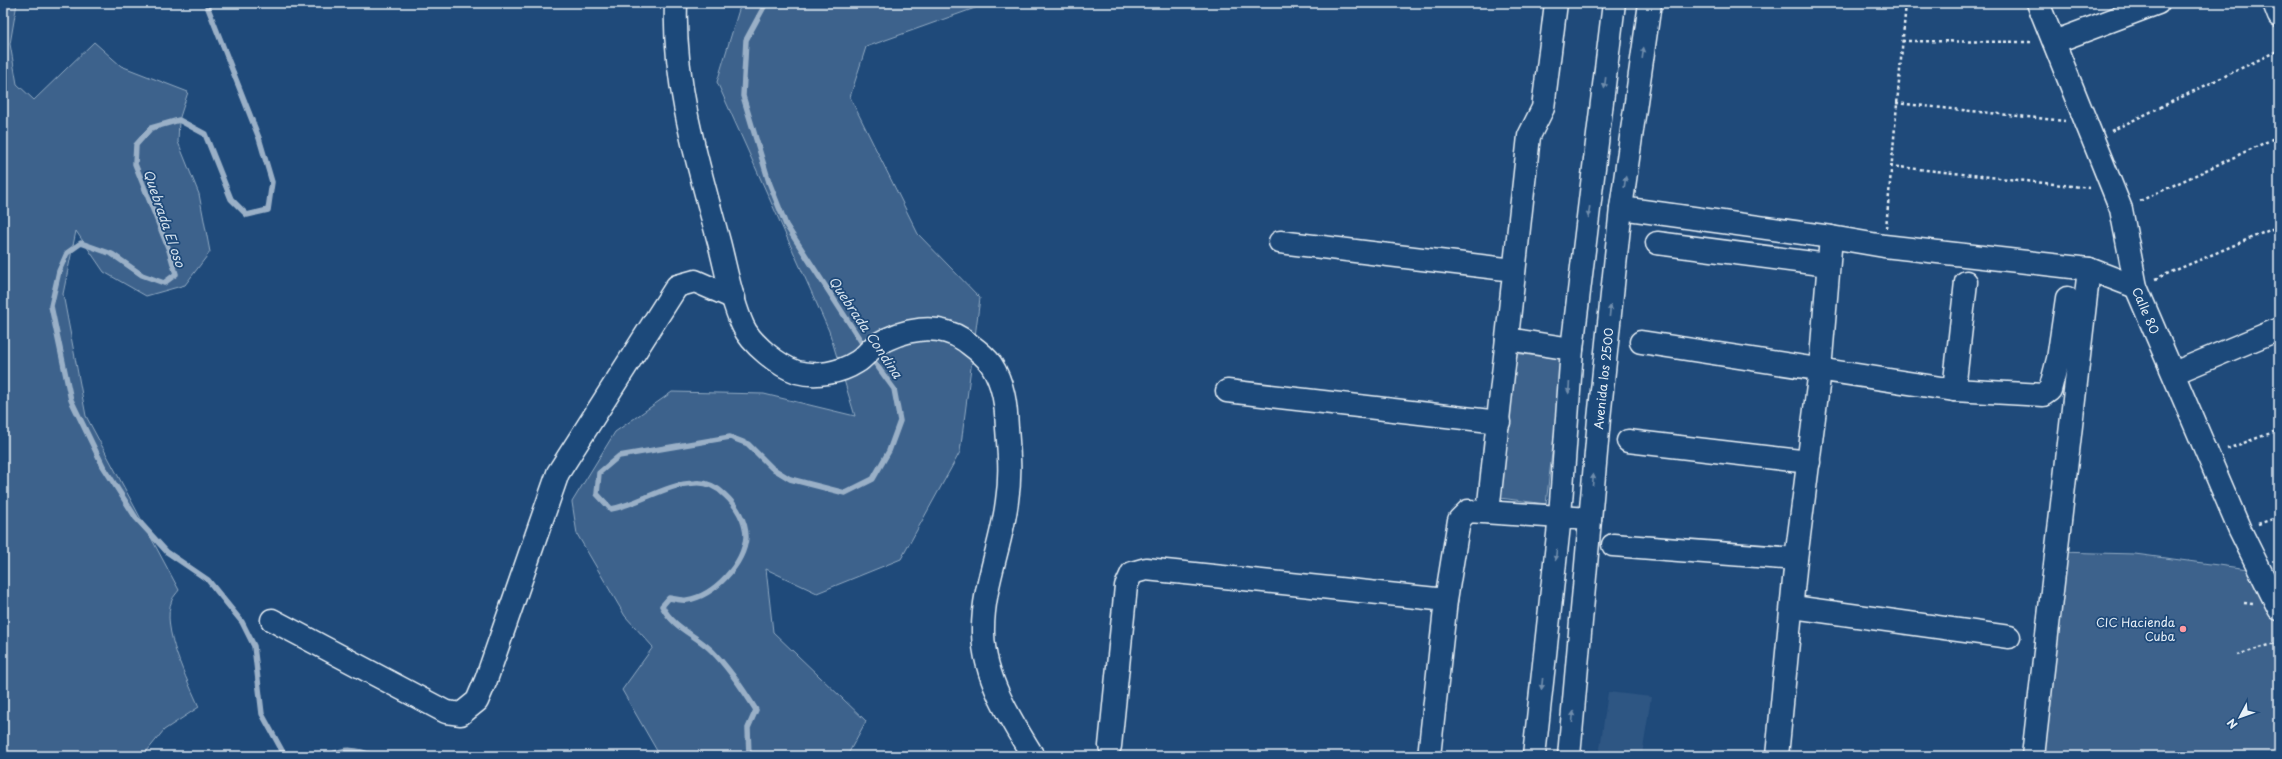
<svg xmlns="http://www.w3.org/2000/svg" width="2282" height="759" font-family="'Playpen Sans',sans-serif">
  <rect width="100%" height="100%" fill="#1f4a7a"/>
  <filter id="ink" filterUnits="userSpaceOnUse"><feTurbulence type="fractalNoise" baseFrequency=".025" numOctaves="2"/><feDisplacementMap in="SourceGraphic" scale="8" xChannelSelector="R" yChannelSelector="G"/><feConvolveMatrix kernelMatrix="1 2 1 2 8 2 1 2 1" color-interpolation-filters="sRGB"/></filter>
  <g filter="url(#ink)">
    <polygon fill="#2e5683" points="1608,692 1651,697 1642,756 1599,756"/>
    <g fill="#3c628c" stroke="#92aac2">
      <path d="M3,3H17L10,44L17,84L34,100L94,42L121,66L188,92L179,120L178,142L199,194L210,252L185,285L146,296L104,272L76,231L63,294L86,416L179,590C177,593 173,597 172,600C160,628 188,681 199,707L164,730L143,756H3Z"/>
      <polygon points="741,3 989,3 866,47 850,97 918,234 980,298 960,452 901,559 817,593 766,569 773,632 866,721 847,756 660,756 622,690 653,647 625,616 577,534 572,502 615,432 672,392 764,394 855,416 829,331 717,82"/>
      <polygon points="1513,353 1563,359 1546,504 1500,498"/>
      <polygon points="2057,552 2135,554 2248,569 2279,609 2279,756 2034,756"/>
    </g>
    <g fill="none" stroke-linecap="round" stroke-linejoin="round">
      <g stroke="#9ab0c7" stroke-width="5.5">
        <polyline points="206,3 259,138 272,182 268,210 247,215 231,199 205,134 179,120 151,128 136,145 135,164 169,250 176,274 164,283 142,275 112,254 81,243 67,253 59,271 51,306 71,400 103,466 136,518 167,552 208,580 242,622 254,646 262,714 285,756"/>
        <polyline points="766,3 746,40 743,96 769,182 786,225 866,349"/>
        <path d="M329,756C344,748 357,749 373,756"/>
        <path d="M749,756L748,728L756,710C743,689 729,668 712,651C695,634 674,629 662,606L669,598C675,599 682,601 687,600C714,596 744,564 746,537C746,521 736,505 725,495C717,487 707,482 695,483C665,484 640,504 611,509L597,494L599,473L619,456L730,437L748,444L772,468L790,479L845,493L873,479L889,451L900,421L894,389L870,356"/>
      </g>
      <g stroke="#e8f1f8" stroke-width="25">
        <g id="minor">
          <path d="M676,3C673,84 698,164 719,242C726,269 731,300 743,326C751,344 779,366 797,372C816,377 840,373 857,362C864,358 869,350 876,345C903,329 937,322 964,340C973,347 984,354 991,364C1004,384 1006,406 1007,428C1009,453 1011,476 1007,501C1002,545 982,587 983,633C984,678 1010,719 1033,756"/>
          <path id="s1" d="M2038,3L2121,209L2136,287L2240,530L2279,609"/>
          <polyline points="2274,3 2279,16"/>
          <polyline points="2054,42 2158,3"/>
          <polyline points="1621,208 1831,237 1884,246 2089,269 2136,287"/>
          <polyline points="1280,242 1514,270"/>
          <polyline points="1657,243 1828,265"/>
          <polyline points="1507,339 1572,349"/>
          <polyline points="1641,342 1954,390 2043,395 2050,390 2058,359 2067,298"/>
          <polyline points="2174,373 2279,329"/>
          <polyline points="1954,390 1966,282"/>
          <polyline points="1227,391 1499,422"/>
          <polyline points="1628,441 1809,462"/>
          <polyline points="1488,512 1529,136 1543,108 1556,3"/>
          <polyline points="1613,545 1796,559"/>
          <polyline points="1793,607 2009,637"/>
          <polyline points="272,620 446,712 461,714 477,701 486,680 558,473 677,286 695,281 734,298"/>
          <polyline points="1110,746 1126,586 1132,573 1146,569 1446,600 1459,520 1468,511 1590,519"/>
          <polyline points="1429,756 1446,600"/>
          <polyline points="1777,756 1796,559 1820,370 1831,237"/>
          <polyline points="2033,756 2089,269"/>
        </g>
      </g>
      <g stroke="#e8f1f8" stroke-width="25">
        <g id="major">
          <polyline points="1534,756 1560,516 1572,349 1614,3"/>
          <path id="s2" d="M1569,756L1599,419L1621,208L1650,3"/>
        </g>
      </g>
      <g stroke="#e8f1f8" stroke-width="2.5" stroke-dasharray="3 3" stroke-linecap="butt">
        <polyline points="1902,41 2032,42"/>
        <polyline points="1896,103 2065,121"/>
        <polyline points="2111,131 2279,50"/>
        <polyline points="1890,166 2090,188"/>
        <polyline points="2140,201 2279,136"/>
        <polyline points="1886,228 1906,3"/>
        <polyline points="2155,279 2279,226"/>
        <polyline points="2227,449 2279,430"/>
        <polyline points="2258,524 2279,517"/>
        <polyline points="2244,603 2253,604"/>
        <polyline points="2237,655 2279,642"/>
      </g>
      <use href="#minor" stroke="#1f4a7a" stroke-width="22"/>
      <use href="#major" stroke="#1f4a7a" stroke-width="22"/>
    </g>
    <defs><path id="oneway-solid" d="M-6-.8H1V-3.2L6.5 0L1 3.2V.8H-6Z"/></defs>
    <g fill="#6f8dac">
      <use href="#oneway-solid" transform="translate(1643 53) rotate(-82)"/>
      <use href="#oneway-solid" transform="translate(1605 83) rotate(97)"/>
      <use href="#oneway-solid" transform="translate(1625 182) rotate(-82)"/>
      <use href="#oneway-solid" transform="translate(1589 212) rotate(97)"/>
      <use href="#oneway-solid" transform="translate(1610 311) rotate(-84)"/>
      <use href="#oneway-solid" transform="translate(1569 388) rotate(94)"/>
      <use href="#oneway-solid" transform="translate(1593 480) rotate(-85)"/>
      <use href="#oneway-solid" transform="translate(1556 555) rotate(96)"/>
      <use href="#oneway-solid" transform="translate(1542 684) rotate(96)"/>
      <use href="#oneway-solid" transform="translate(1573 717) rotate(-84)"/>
    </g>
  </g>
  <circle fill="#ff9aa2" stroke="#1f4a7a" stroke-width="1.5" cx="2183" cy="629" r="4"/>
  <g text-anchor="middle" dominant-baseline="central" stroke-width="3.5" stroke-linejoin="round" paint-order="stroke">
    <g font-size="12" fill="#e8f1f8" stroke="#1f4a7a">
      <text stroke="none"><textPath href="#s1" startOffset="327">Calle 80</textPath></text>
      <text stroke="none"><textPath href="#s2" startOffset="379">Avenida los 2500</textPath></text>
    </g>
    <g font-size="12" fill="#e8f1f8" stroke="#1f4a7a" text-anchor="end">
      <text x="2175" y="622">CIC Hacienda<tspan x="2175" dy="14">Cuba</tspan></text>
    </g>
    <g font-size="13" font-style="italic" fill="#d4e1ec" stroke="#1f4a7a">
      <text transform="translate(165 218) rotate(71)">Quebrada El oso</text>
      <text transform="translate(866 327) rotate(56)">Quebrada Condina</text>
    </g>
  </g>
  <rect width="2282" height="759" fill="none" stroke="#1f4a7a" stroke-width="16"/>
  <rect x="8" y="8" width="2266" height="743" fill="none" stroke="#e8f1f8" stroke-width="1.5" filter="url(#ink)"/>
  <g transform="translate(2240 717) rotate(229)" stroke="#1f4a7a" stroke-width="3" paint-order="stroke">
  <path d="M0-3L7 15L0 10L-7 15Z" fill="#e8f1f8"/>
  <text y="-6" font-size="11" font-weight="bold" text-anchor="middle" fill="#e8f1f8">N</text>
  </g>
</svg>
